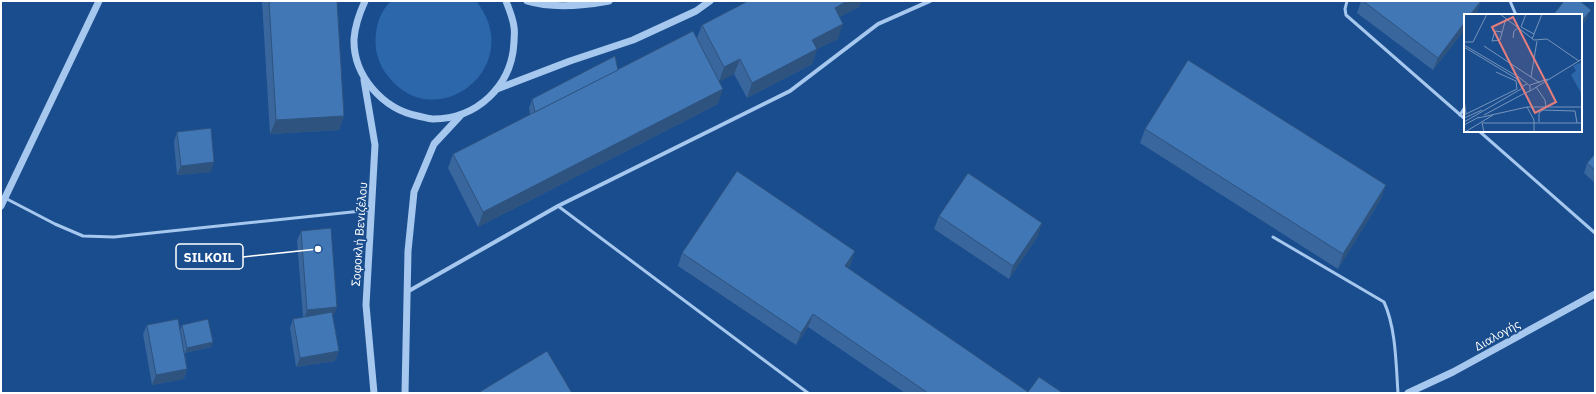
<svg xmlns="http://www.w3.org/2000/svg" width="1596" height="394" font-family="'IBM Plex Sans',sans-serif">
  <rect width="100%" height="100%" fill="#1a4d8d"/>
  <path fill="#2c67ac" d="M391,1H476C526,63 443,132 394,83C384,73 378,62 376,49C374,32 378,13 391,1Z"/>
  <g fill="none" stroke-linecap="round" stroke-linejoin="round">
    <g stroke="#a6c7ee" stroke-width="3">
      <polyline points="1347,1 1345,9 1346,15 1465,119"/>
      <polyline points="1510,1 1516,15"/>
      <polyline points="1460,115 1465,107"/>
      <polyline points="1479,131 1595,233"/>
      <polyline points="5,198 55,224 83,236 114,237 371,210"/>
      <polyline points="558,206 808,393"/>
      <path d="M1273,237L1384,302C1396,328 1396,365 1398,393"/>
    </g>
    <polyline stroke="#a6c7ee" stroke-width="4" points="407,292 558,206 790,91 878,24 930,1"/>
    <g stroke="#a6c7ee" stroke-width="7">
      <path d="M365,1C359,14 355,25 354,39C353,76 383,109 418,116C423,117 428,119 433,119C477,119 512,86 514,42C514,37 515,32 514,27C513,18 509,9 506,1"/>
      <path d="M527,1C553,9 582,6 609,1"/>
      <polyline points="364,80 375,145 366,305 374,393"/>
      <polyline points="497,89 570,61 633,40 696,11 710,1"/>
      <polyline points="1,206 99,1"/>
      <polyline points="405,393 408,251 414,192 434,144 460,116"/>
      <polyline points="1408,393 1453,372 1595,294"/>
    </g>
  </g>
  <g fill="#39669d">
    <polygon points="262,1 337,1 344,116 339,130 270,134"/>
    <polygon points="748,1 861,1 859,7 839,17 838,39 817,49 812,64 747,98 734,74 719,81 718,104 478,227 448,168 453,154 530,115 529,108 532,99 618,70 697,38 702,25"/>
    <polygon points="1361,1 1481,1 1477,12 1475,15 1465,15 1465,29 1433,70 1357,13"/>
    <polygon points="1145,129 1381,199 1338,269 1140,143"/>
    <polygon points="177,132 211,172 177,175 174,142"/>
    <polygon points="1595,154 1595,183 1584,173 1587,163"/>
    <polygon points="939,216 1038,236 1009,279 934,229"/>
    <polygon points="301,231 333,317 339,351 335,361 296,367 290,328 293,319 303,317 297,241"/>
    <polygon points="682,253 851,264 848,268 1028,392 1063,393 905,393 808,327 796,345 678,266"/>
    <polygon points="147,325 180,330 182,325 213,342 211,347 185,353 187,369 184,379 152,385 143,334"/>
  </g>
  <g fill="#2e537f">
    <polygon points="847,1 861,1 859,7 829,22 835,8"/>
    <polygon points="1481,1 1477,12 1475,15 1470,15"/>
    <polygon points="1591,10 1587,19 1581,27 1581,22"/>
    <polygon points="1465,22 1465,29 1433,70 1438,58"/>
    <polygon points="843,24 838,39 817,49 812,64 747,98 752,83 812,40"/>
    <polygon points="740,59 734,74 719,82 724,67"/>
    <polygon points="723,89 718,104 478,227 483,212"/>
    <polygon points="344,116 339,130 270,134 276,120"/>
    <polygon points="214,162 211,172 177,175 181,166"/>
    <polygon points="1386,185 1381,199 1338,269 1343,254"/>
    <polygon points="1042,223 1038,236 1009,279 1013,266"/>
    <polygon points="855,251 851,264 840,279 845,266"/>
    <polygon points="337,307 333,317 304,320 307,310"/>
    <polygon points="813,314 808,327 796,345 801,333"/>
    <polygon points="213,342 211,347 185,353 187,348"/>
    <polygon points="339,351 335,361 296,367 300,358"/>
    <polygon points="187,369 184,379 152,385 156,375"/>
  </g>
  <g fill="#4277b6" stroke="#2e537f">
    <polygon points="269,1 337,1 344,116 276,120"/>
    <polygon points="748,1 847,1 835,8 843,24 812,40 817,49 752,83 740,59 724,67 702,25"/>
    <polygon points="1363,1 1481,1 1470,15 1465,15 1465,22 1438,58"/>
    <polygon points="1564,1 1580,1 1591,10 1581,22 1581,15 1553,15"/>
    <polygon points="693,31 723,89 483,212 453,154"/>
    <polygon points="615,56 618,70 535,112 532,99"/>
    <polygon points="1188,60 1386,185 1343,254 1145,129"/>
    <polygon points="211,128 214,162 181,166 177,132"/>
    <polygon points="1595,154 1595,170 1587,163"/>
    <polygon points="737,171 855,251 845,266 1028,392 1039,377 1063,393 928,393 813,314 801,333 682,253"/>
    <polygon points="968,173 1042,223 1013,266 939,216"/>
    <polygon points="331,228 337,307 307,310 301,231"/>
    <polygon points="332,312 339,351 300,358 293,319"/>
    <polygon points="178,319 187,369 156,375 147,325"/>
    <polygon points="208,319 213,342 187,348 182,325"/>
    <polygon points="547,351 572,393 478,393"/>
  </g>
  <g text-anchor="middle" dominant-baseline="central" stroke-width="3.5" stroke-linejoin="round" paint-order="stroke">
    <g font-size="12" fill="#fff" stroke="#1a4d8d">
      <text transform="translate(359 234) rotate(-86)">Σοφοκλή Βενιζέλου</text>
      <text transform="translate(1497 335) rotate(-29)">Διαλογής</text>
    </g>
  </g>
  <g transform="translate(1464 14)">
    <rect width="118" height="118" fill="#1a4d8d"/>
    <path d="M118,48V78L117,79L107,61L112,57L109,52Z" fill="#2c67ac"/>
    <path fill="none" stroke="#7694bb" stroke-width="1" d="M36,0L70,26L83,25L115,47M62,0L57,13L70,20M38,18L31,17L28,27L36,26L42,4M49,24L50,17L55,13M68,25L78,0M0,28H9L23,0M0,31L56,64L66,72V77L61,79L57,73L63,70M20,32L76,69M0,33L53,65L57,72M67,63L73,27M66,71L84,65M72,73L81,86L82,93M66,77L118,45M0,85L2,100M63,93L70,106V118M0,101L53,75L52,67L32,58M20,101L61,79M0,104L18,96M14,104L63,93H118M0,108L57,75M75,108V99L79,96L111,97L113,109M0,111L15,103M1,118L29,101M20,118L18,109H118"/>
    <path fill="#e67e7e" fill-opacity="0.15" stroke="#e67e7e" stroke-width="2" d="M49,3L92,88L71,99L28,13Z"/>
    <rect width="118" height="118" fill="none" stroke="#fff" stroke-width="2"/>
  </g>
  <path fill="none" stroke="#fff" stroke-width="1.5" d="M318 249L243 257"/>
  <circle fill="#fff" stroke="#1a4d8d" stroke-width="1.5" cx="318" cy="249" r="4"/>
  <rect fill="#1a4d8d" stroke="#fff" stroke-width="1.5" x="176" y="244" width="67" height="25" rx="4"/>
  <g font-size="13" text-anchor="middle" font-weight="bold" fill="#fff">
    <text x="209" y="262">SILKOIL</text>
  </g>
  <rect width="1596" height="394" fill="none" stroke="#ffffff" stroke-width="4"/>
</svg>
